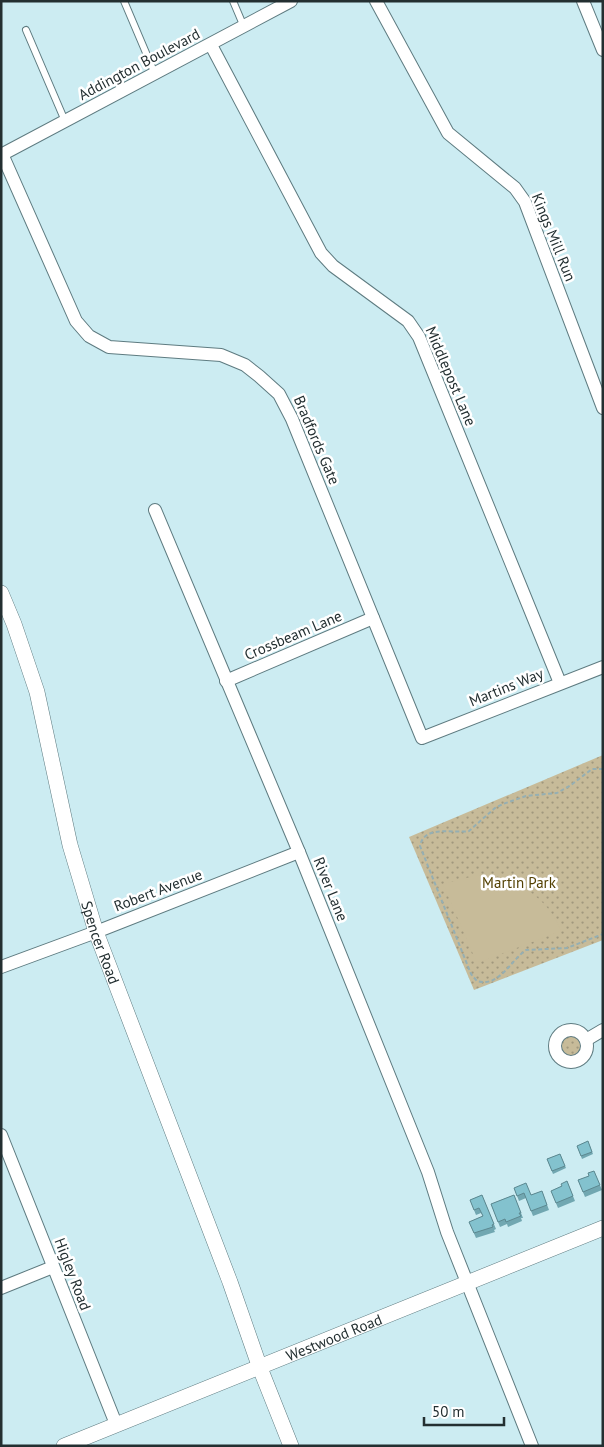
<svg xmlns="http://www.w3.org/2000/svg" width="604" height="1447" font-family="'PT Sans',sans-serif">
  <defs>
    <pattern id="grass-dots" width="8" height="8" patternUnits="userSpaceOnUse" patternTransform="scale(1.25)"><rect width="8" height="8" fill="#c7bb99"/><path d="M2 2h.1M6 6h.1" fill="none" stroke="#a1987d" stroke-width="1.8" stroke-linecap="round"/></pattern>
  </defs>
  <rect width="100%" height="100%" fill="#ccecf2"/>
  <g fill="url(#grass-dots)">
    <polygon points="603,755 603,940 474,990 409,837"/>
    <circle cx="571" cy="1046" r="10"/>
  </g>
  <path fill="#c7bb99" d="M478,875C513,876 548,897 561,931L480,962L476,961L443,884Z"/>
  <g fill="none" stroke-linecap="round" stroke-linejoin="round">
    <g stroke="#5e7b80" stroke-width="8">
      <g id="service">
        <polyline points="124,1 155,74"/>
        <polyline points="233,1 244,27"/>
        <polyline points="26,30 65,121"/>
      </g>
    </g>
    <g stroke="#5e7b80" stroke-width="14">
      <g id="minor">
        <polyline points="376,1 448,133 515,188 525,202 603,408"/>
        <polyline points="583,1 603,50"/>
        <polyline points="211,45 321,253 333,266 408,321 419,337 560,683"/>
        <polyline points="2,154 76,321 89,336 109,347 221,355 245,365 259,376 279,394 292,419 422,738 603,667"/>
        <polyline points="1,155 291,1"/>
        <polyline points="155,510 299,852 428,1172 447,1232 532,1446"/>
        <polyline points="226,681 373,618"/>
        <polyline points="1,967 96,932 299,852"/>
        <circle cx="571" cy="1046" r="16"/>
        <polyline points="586,1040 603,1030"/>
        <polyline points="1,1135 116,1424"/>
        <polyline points="1,1288 53,1267"/>
      </g>
    </g>
    <g stroke="#5e7b80" stroke-width="16">
      <g id="tertiary">
        <path id="s1" d="M1,593L14,624L37,692L70,845L96,932L230,1282L260,1368L291,1446"/>
        <path id="s2" d="M64,1446L603,1228"/>
      </g>
    </g>
    <path stroke="#95afb3" stroke-width="2" stroke-dasharray="4 2.5" stroke-linecap="butt" d="M603,769H592L571,785L557,793L526,796L503,804L495,808L469,831C455,834 424,824 420,846L471,974L477,981C499,988 511,960 526,950L567,948L603,934"/>
    <use href="#service" stroke="#fff" stroke-width="6"/>
    <use href="#minor" stroke="#fff" stroke-width="12"/>
    <use href="#tertiary" stroke="#fff" stroke-width="15"/>
  </g>
  <g fill="#71a7b1">
    <polygon points="588,1141 593,1154 582,1159 577,1146"/>
    <polygon points="560,1154 566,1168 553,1174 547,1159"/>
    <polygon points="594,1171 602,1190 585,1197 578,1180 589,1176"/>
    <polygon points="567,1181 575,1201 558,1208 551,1191 562,1186"/>
    <polygon points="514,1188 531,1195 542,1191 549,1210 533,1216 526,1198 519,1201"/>
    <polygon points="482,1195 496,1229 494,1230 495,1232 476,1238 469,1222 483,1216 481,1213 476,1215 470,1200"/>
    <polygon points="514,1195 523,1218 521,1218 522,1221 508,1227 507,1224 500,1227 491,1204"/>
  </g>
  <g fill="#83c2ce" stroke="#5c8890">
    <polygon points="588,1141 592,1152 581,1156 577,1146"/>
    <polygon points="560,1154 565,1166 552,1171 547,1159"/>
    <polygon points="594,1171 600,1185 583,1192 578,1180 589,1176 588,1173"/>
    <polygon points="567,1181 573,1196 556,1203 551,1191 562,1186 561,1184"/>
    <polygon points="526,1183 531,1195 542,1191 547,1205 531,1211 524,1193 517,1196 514,1188"/>
    <polygon points="482,1195 494,1224 492,1225 493,1227 474,1233 469,1222 483,1216 479,1208 474,1210 470,1200"/>
    <polygon points="514,1195 521,1213 519,1213 521,1216 506,1222 505,1219 498,1222 491,1204"/>
  </g>
  <g text-anchor="middle" dominant-baseline="central" stroke-width="5" stroke-linejoin="round" paint-order="stroke">
    <g font-size="15" fill="#232f31" stroke="#fff">
      <text transform="translate(139 64) rotate(-28)">Addington Boulevard</text>
      <text transform="translate(554 237) rotate(68)">Kings Mill Run</text>
      <text transform="translate(451 376) rotate(67)">Middlepost Lane</text>
      <text transform="translate(317 440) rotate(67)">Bradfords Gate</text>
      <text transform="translate(293 635) rotate(-23)">Crossbeam Lane</text>
      <text transform="translate(506 687) rotate(-22)">Martins Way</text>
      <text transform="translate(331 889) rotate(68)">River Lane</text>
      <text transform="translate(158 890) rotate(-21)">Robert Avenue</text>
      <text stroke="none"><textPath href="#s1" startOffset="364">Spencer Road</textPath></text>
      <text transform="translate(73 1274) rotate(69)">Higley Road</text>
      <text stroke="none"><textPath href="#s2" startOffset="291">Westwood Road</textPath></text>
    </g>
    <g font-size="15" fill="#544103" stroke="#fff">
      <text x="519" y="882">Martin Park</text>
    </g>
  </g>
  <rect width="604" height="1447" fill="none" stroke="#232f31" stroke-width="5"/>
  <path d="M424 1417v8h80v-8" fill="none" stroke="#232f31" stroke-width="2.5"/>
  <text x="432" y="1417" font-size="15" fill="#232f31" stroke="#ffffff" stroke-width="4" paint-order="stroke">50 m</text>
</svg>
